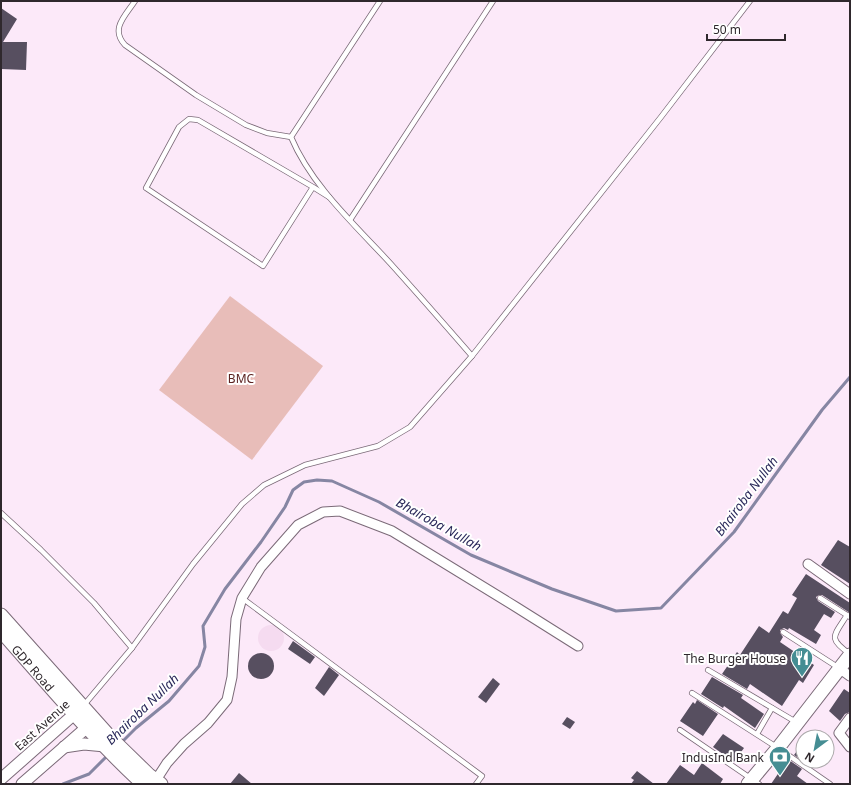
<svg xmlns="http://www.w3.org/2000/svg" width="851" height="785" font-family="'Noto Sans',sans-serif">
  <rect width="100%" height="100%" fill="#fce9f9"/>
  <circle fill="#f5dbf0" cx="271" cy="638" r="13"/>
  <polygon fill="#e8bdb9" points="230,296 323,366 252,460 159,390"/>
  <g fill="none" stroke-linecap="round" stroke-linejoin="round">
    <g stroke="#8686a3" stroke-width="3">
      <polyline points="120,744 136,728 169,701 199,666 205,647 203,626 225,589 261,542 285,507 293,490 304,482 317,480 332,481 379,502 471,555 552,589 616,611 661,608 734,532 822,410 850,377"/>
      <polyline points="63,784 89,774 109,754"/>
    </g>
  </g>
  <g fill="#574f60">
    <polygon points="1,8 17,19 3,42 27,42 26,70 1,69"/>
    <polygon points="838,540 850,547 850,584 821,565"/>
    <polygon points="806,574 850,603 850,613 822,595 819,595 816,597 818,601 835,612 831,618 824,614 814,630 821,635 816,644 789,628 788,630 784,628 780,630 780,633 783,637 780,642 814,665 803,683 799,680 782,706 750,684 747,689 722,674 737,652 740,655 759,626 769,633 783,611 788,614 797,598 792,595"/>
    <polygon points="293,641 315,657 310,664 288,649"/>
    <circle cx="261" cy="666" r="13"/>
    <polygon points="329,667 339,675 324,696 315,688"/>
    <polygon points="712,677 743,695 741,698 764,714 755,728 724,706 723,708 701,694"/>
    <polygon points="493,678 500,684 486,703 478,697"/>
    <polygon points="844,689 850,693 850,712 845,714 840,721 829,711"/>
    <polygon points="697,700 718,714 703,736 680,721 693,702 695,704"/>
    <polygon points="567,717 575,722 570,729 562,724"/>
    <polygon points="723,734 744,748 734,762 713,747"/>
    <polygon points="803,743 803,761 794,755"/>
    <polygon points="789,760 802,769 797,776 808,784 771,784 786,762 788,763"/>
    <polygon points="702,763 723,779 720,784 666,784 680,765 694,775"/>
    <polygon points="637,771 654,784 631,784 634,780 631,778"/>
    <polygon points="239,773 252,784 230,784"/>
  </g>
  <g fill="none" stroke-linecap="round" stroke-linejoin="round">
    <g stroke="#7b6a78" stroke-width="6">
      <g id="service">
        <path d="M135,1C125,16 110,29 125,45L196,95L246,125L267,133L291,137"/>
        <path d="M380,1L291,137C311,185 355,225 390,263C418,294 445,325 472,356"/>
        <polyline points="313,187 263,266 146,188 179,127 189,119 198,120 313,187 329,197"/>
        <polyline points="350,220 493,1"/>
        <polyline points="1,513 41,550 94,603 132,648"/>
        <polyline points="242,598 482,776 476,784"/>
        <polyline points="820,598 850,617"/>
        <path d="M847,615C834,636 827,638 850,654"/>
        <polyline points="783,632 839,668"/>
        <polyline points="708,670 796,722"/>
        <polyline points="692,693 778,748 830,784"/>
        <polyline points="84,705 132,648 193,564 242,504 264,485 305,465 378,446 410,427 472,356 661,117 750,1"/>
        <polyline points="680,730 759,784"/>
        <polyline points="757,734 772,708"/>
      </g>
    </g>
    <g stroke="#7b6a78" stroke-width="11">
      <g id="minor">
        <polyline points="808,564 850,594"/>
        <polyline points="839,668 850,676"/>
        <polyline points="850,718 839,733 850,747"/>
        <polyline points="156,780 167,763 184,744 208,723 227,700 232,677 236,619 242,598 261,567 298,525 323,512 340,511 392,531 516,607 578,646"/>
      </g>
    </g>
    <g stroke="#7b6a78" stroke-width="13">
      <g id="tertiary">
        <polyline points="64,747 84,744 105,746"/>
        <polyline points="1,779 80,709"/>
        <polyline points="22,784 93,722"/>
      </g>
    </g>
    <g stroke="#7b6a78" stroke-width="15">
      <g id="secondary">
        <polyline points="1,615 111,738 149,775 161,784"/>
        <path id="s1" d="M1,631C47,683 92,737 143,784"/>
        <polyline points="748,784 778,748 850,655"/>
      </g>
    </g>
    <use href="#service" stroke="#fff" stroke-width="4.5"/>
    <use href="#minor" stroke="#fff" stroke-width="9"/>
    <use href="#tertiary" stroke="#fff" stroke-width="11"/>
    <use href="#secondary" stroke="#fff" stroke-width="13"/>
  </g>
  <defs>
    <g id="restaurant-pin" transform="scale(1.15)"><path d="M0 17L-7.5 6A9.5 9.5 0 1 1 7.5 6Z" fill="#458d93" stroke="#fff"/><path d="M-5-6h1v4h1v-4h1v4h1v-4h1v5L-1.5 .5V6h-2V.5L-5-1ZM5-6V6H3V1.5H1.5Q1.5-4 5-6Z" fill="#fff"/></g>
    <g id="bank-pin" transform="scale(1.15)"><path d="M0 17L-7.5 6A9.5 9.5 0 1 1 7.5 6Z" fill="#458d93" stroke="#fff"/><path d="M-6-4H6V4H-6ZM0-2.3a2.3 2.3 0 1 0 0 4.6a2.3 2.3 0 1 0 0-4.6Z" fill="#fff"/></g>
  </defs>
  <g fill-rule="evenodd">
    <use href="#restaurant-pin" x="802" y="658"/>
    <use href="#bank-pin" x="780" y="757"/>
  </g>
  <g text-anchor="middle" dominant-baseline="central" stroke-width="4" stroke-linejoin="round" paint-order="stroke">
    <g font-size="12" fill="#5c2321" stroke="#fff">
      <text x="241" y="378">BMC</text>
    </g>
    <g font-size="12" fill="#2f282d" stroke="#fff" text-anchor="end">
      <text x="786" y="658">The Burger House</text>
      <text x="764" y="757">IndusInd Bank</text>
    </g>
    <g font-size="12" fill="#2f282d" stroke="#fff">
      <text stroke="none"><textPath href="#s1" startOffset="49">GDP Road</textPath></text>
      <text transform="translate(42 725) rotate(-42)">East Avenue</text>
    </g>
    <g font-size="13" font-style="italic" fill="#292859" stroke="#fff">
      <text transform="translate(746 496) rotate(-53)">Bhairoba Nullah</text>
      <text transform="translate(439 524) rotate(29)">Bhairoba Nullah</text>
      <text transform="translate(142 709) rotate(-44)">Bhairoba Nullah</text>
    </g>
  </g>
  <rect width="851" height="785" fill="none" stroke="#2f282d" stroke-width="4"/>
  <g transform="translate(815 749) rotate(212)"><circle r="19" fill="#ffffff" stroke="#aca9ab"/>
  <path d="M0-3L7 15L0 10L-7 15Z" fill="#458d93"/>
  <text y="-6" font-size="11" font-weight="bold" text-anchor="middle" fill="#2f282d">N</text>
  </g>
  <path d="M707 34v6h78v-6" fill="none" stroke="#2f282d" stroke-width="2"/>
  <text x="713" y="34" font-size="12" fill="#2f282d" stroke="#ffffff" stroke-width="3" paint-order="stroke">50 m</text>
</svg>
